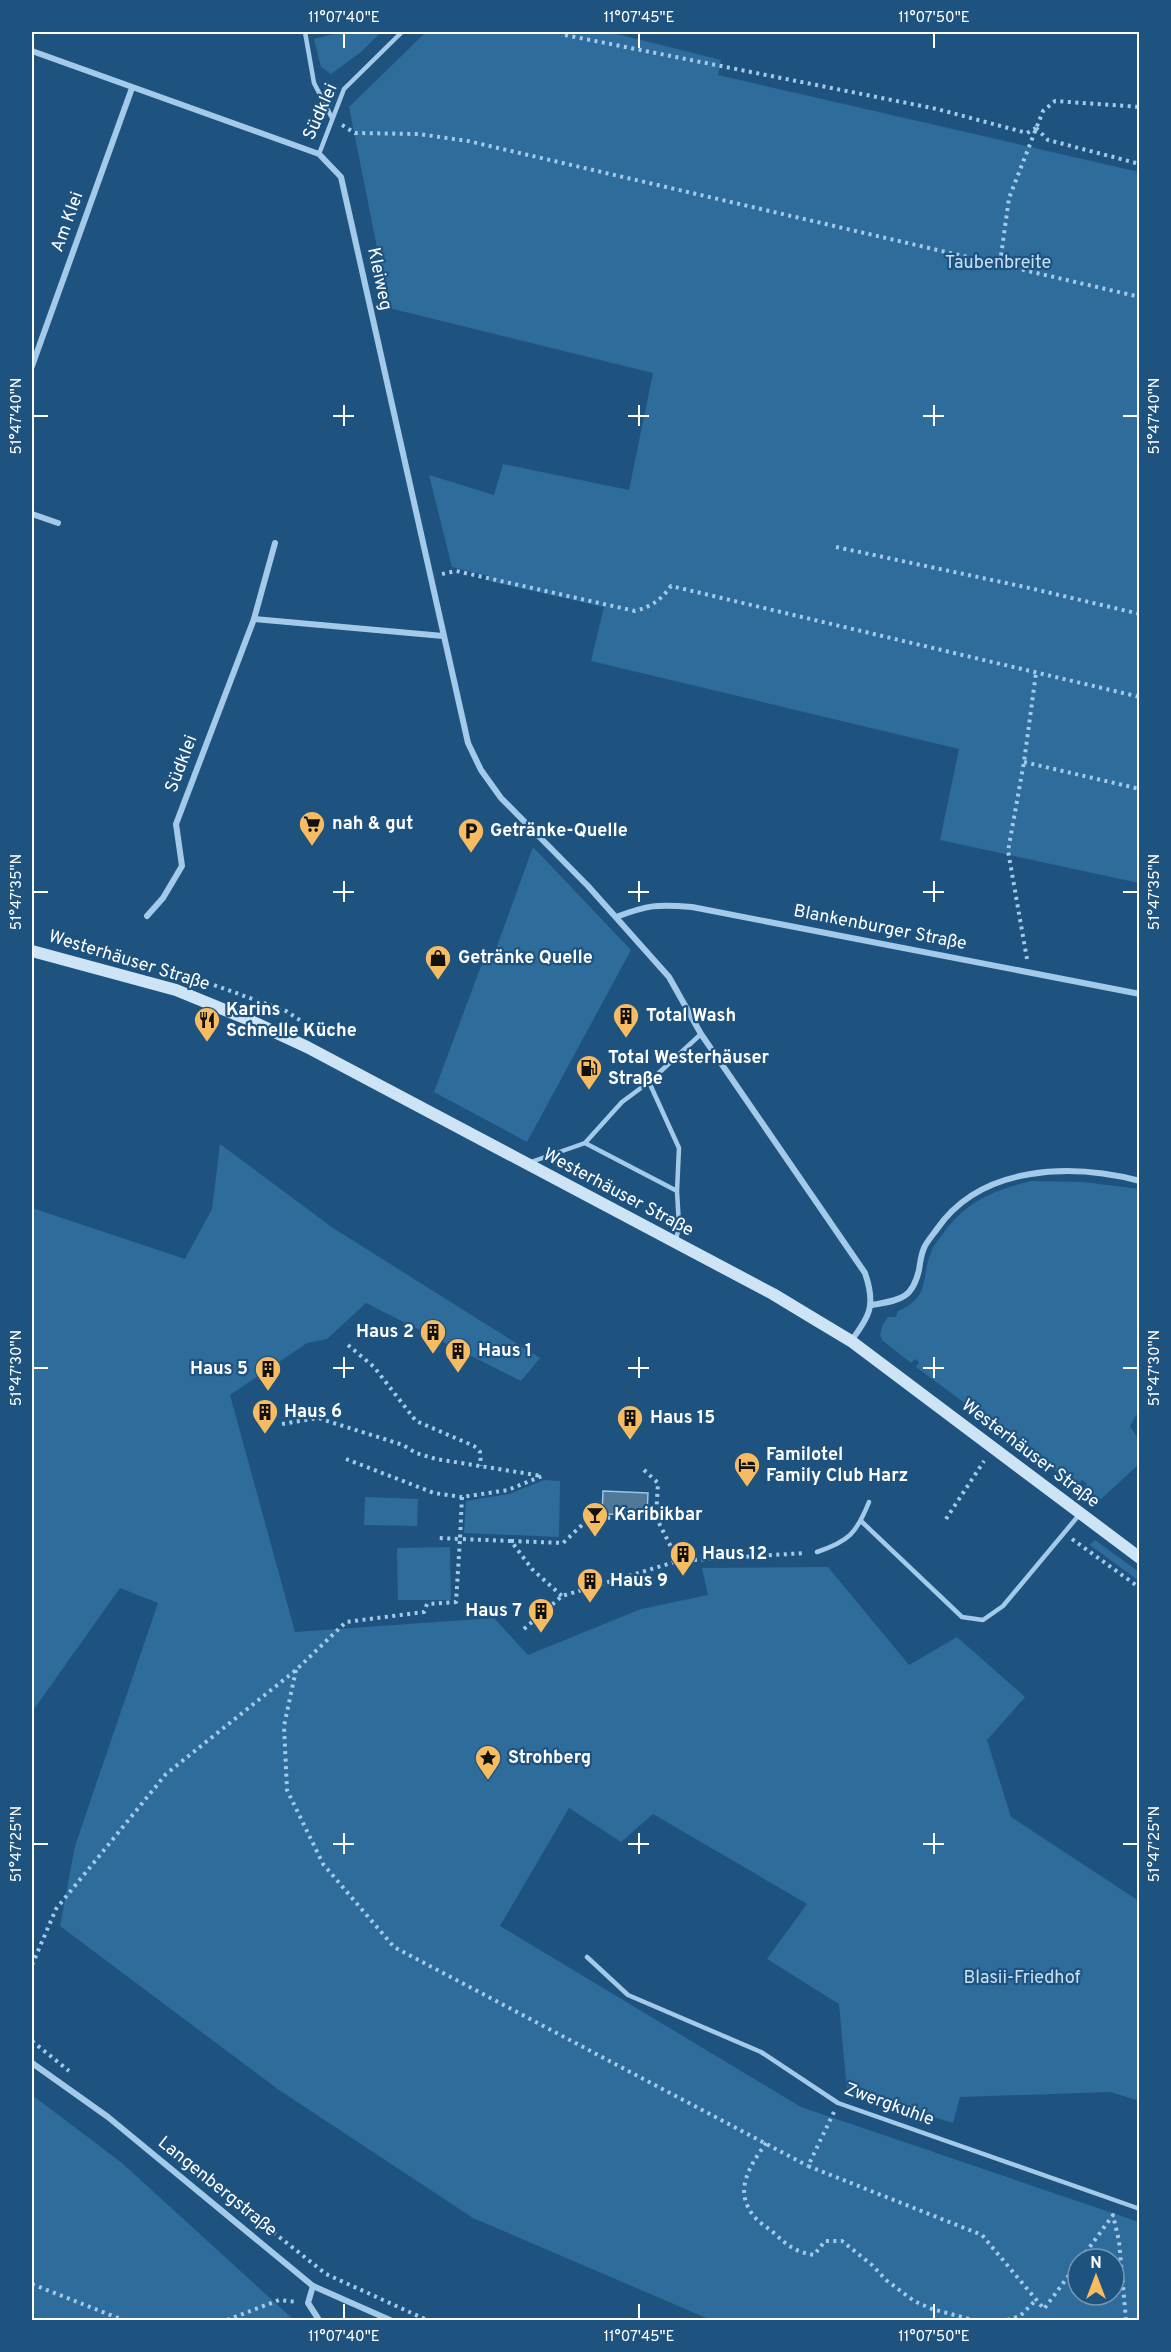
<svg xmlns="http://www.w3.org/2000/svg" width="1171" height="2352" font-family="Overpass,sans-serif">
  <rect width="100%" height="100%" fill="#1e537f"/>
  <g fill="#2e6c9c" fill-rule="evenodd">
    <polygon points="342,32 381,32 361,52 331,74 321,67 314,39"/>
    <polygon points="426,32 609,32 721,60 718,75 1139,172 1139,883 940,840 959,749 591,661 604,607 489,581 489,576 452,567 429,475 494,495 503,464 629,490 653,373 389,308 349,107"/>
    <polygon points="533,847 631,950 527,1142 434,1092 484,958 492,960"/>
    <path d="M220,1144L333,1228L540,1358L521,1381L366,1303L327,1339L307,1343L230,1395L295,1632L494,1618L528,1655L641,1609L708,1595L702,1568L828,1567L909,1665L957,1637L1025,1697L987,1740L1011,1817L1139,1901V2101L1111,2092L960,2097L953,2123L847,2090L839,2004L767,1959L807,1904L653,1814L621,1842L569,1808L500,1926L801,2107L1139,2222V2320H711L473,2218L279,2090L60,1926L75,1846L158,1603L120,1588L32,1712V1208L185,1259L212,1209ZM1078,2259H1114V2295H1078Z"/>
    <path d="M1031,1181L1083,1182L1139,1189L1140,1409L1130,1426L1139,1440V1464L1098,1502L1082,1490L1087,1484L1082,1480L1076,1486L916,1367L919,1362L915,1359L911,1363L883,1341L880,1335L883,1324L888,1317H896L898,1311C932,1297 920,1276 932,1250C934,1245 939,1239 942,1235C966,1201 992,1191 1031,1181Z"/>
    <polygon points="544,1480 560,1481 559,1537 464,1533 466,1501 509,1494"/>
    <polygon points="365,1497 418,1499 417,1526 364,1525"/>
    <polygon points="1095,1540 1139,1572 1139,1581 1090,1545"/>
    <polygon points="450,1547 451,1600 398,1600 397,1548"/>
    <polygon points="32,2095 122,2163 294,2320 32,2320"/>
  </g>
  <polygon fill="#517899" stroke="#96c6ea" stroke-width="1.5" points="603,1491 648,1493 647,1515 602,1514"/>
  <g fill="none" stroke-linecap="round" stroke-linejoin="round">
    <g stroke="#a3cae8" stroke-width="4" stroke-dasharray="3 4.5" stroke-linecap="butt">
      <polyline points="565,35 937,109 1027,133 1036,128"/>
      <polyline points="342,125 355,133 418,134 468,141 1140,297"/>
      <polyline points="1036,128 1048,140 1140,164"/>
      <polyline points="1000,263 1009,198 1043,111 1055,101 1140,107"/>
      <polyline points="836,547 1025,587 1140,614"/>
      <path d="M442,574L456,571L635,611C652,606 660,601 671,586L1140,697"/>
      <polyline points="1024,762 1140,789"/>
      <polyline points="1027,959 1008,851 1024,762 1036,673"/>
      <polyline points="200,980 286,1011 321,1034"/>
      <polyline points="348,1345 374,1367 416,1421 474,1446 480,1452 481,1466"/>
      <polyline points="282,1424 318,1418 403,1445 416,1453 436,1459 542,1476 508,1490 462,1497 460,1539 511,1541 532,1569 562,1596"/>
      <polyline points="346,1459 434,1493 462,1497"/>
      <polyline points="644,1470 658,1483 656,1517 678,1561"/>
      <polyline points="946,1519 984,1461"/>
      <polyline points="1072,1539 1140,1588"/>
      <polyline points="511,1541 563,1543 583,1524 598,1518 656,1517"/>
      <polyline points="524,1629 562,1596 678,1561 805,1553"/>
      <polyline points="296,1670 284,1726 287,1790 323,1864 394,1947 808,2166"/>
      <polyline points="32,1965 56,1909 166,1774 296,1670 346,1622 424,1612 427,1604 456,1602 460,1539 439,1538"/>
      <polyline points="32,2041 69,2071"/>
      <polyline points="834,2112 808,2166 982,2235 1044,2309 1078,2263"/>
      <path d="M766,2143C751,2165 733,2189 753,2215C758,2222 767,2227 774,2233C787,2245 795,2252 814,2255L825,2241H842L872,2265L886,2280L914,2301L932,2309L973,2320"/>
      <polyline points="244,2209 326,2274 427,2320"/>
      <polyline points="1081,2259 1113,2215 1119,2241 1126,2320"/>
      <polyline points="32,2284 123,2320"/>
      <polyline points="227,2320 279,2300 297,2302"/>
      <polyline points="1007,2320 1020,2316 1036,2300"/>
    </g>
    <g stroke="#a3cae8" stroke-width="4.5">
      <polyline points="305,32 314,83 332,118"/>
      <polyline points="319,154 344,89 402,32"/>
      <polyline points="585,1143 622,1102 649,1082"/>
      <polyline points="531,1162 585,1143 677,1191 679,1226 676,1240"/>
      <polyline points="677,1191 679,1148 649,1082 701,1034"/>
      <polyline points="861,1521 962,1617 983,1620 1003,1606 1079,1515"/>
      <path d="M817,1552C849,1541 856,1534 869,1502"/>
      <polyline points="587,1957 628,1995 761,2052 838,2103 1140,2209"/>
    </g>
    <g stroke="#a3cae8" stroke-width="6">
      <path d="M32,51L319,154L341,177L468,743L481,770L501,798L588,886L669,977L701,1034L865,1273C876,1305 870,1316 851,1341"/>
      <polyline points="32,366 132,88"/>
      <polyline points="32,514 58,523"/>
      <polyline points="254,619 275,543"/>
      <polyline points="147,916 163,898 182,866 176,824 254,619 443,636"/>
      <path d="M616,917C648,905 657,904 692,907L1140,994"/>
      <path d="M872,1305C899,1300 912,1300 919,1270C920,1263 921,1255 924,1248C927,1241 933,1235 937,1229C981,1165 1071,1163 1140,1181"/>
      <polyline points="32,2063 108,2117 313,2286 390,2320"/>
      <polyline points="313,2286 308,2303 319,2320"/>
    </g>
    <polyline stroke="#cde4f6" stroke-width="12" points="32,951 176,990 247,1019 307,1047 773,1294 816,1320 851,1341 1140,1558"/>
  </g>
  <path fill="none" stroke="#fff" stroke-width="2" d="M344,33V48M639,33V48M934,33V48M344,405V426M639,405V426M934,405V426M33,416H48M333,416H354M628,416H649M923,416H944M1123,416H1138M344,881V902M639,881V902M934,881V902M33,892H48M333,892H354M628,892H649M923,892H944M1123,892H1138M344,1357V1378M639,1357V1378M934,1357V1378M33,1368H48M333,1368H354M628,1368H649M923,1368H944M1123,1368H1138M344,1833V1854M639,1833V1854M934,1833V1854M33,1844H48M333,1844H354M628,1844H649M923,1844H944M1123,1844H1138M344,2304V2319M639,2304V2319M934,2304V2319"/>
  <defs>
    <g id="supermarket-pin" transform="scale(1.35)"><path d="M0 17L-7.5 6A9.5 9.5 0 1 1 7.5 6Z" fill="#f7bc62" stroke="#1e537f"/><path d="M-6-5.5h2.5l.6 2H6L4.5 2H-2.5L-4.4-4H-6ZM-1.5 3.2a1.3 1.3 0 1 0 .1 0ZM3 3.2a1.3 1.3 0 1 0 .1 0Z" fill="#111"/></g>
    <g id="parking-pin" transform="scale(1.35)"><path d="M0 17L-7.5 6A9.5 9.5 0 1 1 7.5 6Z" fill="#f7bc62" stroke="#1e537f"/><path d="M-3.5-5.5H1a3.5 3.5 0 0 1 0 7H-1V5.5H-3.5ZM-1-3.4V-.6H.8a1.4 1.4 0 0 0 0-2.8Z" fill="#111"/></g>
    <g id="shop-pin" transform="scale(1.35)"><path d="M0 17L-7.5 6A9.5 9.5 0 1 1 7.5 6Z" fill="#f7bc62" stroke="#1e537f"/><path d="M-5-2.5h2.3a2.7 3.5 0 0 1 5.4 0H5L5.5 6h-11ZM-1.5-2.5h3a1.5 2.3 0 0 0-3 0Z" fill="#111"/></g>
    <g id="building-pin" transform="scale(1.35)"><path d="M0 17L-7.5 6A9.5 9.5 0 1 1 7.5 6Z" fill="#f7bc62" stroke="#1e537f"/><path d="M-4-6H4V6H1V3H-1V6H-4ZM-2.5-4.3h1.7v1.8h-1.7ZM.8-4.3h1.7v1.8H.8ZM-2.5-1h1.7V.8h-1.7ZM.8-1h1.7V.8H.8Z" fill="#111"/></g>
    <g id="restaurant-pin" transform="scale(1.35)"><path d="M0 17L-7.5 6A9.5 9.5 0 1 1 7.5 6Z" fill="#f7bc62" stroke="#1e537f"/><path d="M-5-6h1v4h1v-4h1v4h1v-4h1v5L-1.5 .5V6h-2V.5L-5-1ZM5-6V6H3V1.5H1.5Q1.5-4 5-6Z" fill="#111"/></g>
    <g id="fuel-pin" transform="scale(1.35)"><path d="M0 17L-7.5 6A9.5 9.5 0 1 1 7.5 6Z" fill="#f7bc62" stroke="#1e537f"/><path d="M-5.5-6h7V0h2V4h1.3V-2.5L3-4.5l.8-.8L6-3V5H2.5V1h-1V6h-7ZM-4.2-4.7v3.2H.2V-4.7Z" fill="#111"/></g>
    <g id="hotel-pin" transform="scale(1.35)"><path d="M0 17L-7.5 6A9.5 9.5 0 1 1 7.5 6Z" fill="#f7bc62" stroke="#1e537f"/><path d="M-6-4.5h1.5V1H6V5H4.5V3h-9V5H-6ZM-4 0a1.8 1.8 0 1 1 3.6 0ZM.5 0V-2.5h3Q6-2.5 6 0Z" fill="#111"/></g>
    <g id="bar-pin" transform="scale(1.35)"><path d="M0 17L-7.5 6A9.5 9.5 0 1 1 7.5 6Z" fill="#f7bc62" stroke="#1e537f"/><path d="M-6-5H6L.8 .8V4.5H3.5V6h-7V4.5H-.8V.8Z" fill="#111"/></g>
    <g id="sight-pin" transform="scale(1.35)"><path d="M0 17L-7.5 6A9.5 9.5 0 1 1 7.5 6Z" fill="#f7bc62" stroke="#1e537f"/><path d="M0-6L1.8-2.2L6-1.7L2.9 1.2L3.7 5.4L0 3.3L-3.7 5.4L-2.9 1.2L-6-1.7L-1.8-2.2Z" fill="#111"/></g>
  </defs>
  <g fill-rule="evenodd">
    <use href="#supermarket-pin" x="312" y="824"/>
    <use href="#parking-pin" x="471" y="831"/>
    <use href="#shop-pin" x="438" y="958"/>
    <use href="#building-pin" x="626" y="1016"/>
    <use href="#restaurant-pin" x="207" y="1020"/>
    <use href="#fuel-pin" x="589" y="1068"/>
    <use href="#building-pin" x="433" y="1332"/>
    <use href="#building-pin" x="458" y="1351"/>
    <use href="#building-pin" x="268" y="1369"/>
    <use href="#building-pin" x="265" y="1412"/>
    <use href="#building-pin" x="630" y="1418"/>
    <use href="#hotel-pin" x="747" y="1465"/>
    <use href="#bar-pin" x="595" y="1515"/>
    <use href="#building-pin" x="683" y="1554"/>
    <use href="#building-pin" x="590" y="1581"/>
    <use href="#building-pin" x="541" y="1611"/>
    <use href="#sight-pin" x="488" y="1758"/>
  </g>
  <g text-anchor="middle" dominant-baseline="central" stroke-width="4.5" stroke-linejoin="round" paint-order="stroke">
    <g font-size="18" fill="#fff" stroke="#1e537f">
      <text transform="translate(321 112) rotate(-66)">Südklei</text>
      <text transform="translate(68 222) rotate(-70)">Am Klei</text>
      <text transform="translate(379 279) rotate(78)">Kleiweg</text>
      <text transform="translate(182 764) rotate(-69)">Südklei</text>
      <text transform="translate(880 928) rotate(11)">Blankenburger Straße</text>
      <text transform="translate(129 961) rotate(17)">Westerhäuser Straße</text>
      <text transform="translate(618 1193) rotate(28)">Westerhäuser Straße</text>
      <text transform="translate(1030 1454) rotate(37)">Westerhäuser Straße</text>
      <text transform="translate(889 2105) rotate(20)">Zwergkuhle</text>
      <text transform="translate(217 2187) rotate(39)">Langenbergstraße</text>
    </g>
    <g font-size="18" fill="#c7e1f6" stroke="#1e537f">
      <text x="998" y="263">Taubenbreite</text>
      <text x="1022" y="1978">Blasii-Friedhof</text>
    </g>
    <g font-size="18" font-weight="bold" fill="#fff" stroke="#1e537f" text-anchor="start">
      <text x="332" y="824">nah &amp; gut</text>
      <text x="490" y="831">Getränke-Quelle</text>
      <text x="458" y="958">Getränke Quelle</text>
      <text x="226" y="1010">Karins<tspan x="226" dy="21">Schnelle Küche</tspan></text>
      <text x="646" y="1016">Total Wash</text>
      <text x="608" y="1058">Total Westerhäuser<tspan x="608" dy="21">Straße</tspan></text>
      <text x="414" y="1332" text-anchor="end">Haus 2</text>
      <text x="478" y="1351">Haus 1</text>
      <text x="248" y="1369" text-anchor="end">Haus 5</text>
      <text x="284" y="1412">Haus 6</text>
      <text x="650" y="1418">Haus 15</text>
      <text x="766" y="1455">Familotel<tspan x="766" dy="21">Family Club Harz</tspan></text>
      <text x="614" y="1515">Karibikbar</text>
      <text x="702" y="1554">Haus 12</text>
      <text x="610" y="1581">Haus 9</text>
      <text x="522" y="1611" text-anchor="end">Haus 7</text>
      <text x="508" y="1758">Strohberg</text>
    </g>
  </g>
  <rect width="1171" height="2352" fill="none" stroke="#1e537f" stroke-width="66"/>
  <g transform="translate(1096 2277)"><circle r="28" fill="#1e537f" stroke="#7898b2" stroke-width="1.5"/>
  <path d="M0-4.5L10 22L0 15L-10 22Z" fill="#f7bc62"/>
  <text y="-9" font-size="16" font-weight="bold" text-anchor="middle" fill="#ffffff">N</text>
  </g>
  <rect x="33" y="33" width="1105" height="2286" fill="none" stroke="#fff" stroke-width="2"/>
  <g font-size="15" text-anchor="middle" fill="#fff">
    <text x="344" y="22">11°07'40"E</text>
    <text x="639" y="22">11°07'45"E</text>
    <text x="934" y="22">11°07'50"E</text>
    <text transform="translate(16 416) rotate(-90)" y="5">51°47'40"N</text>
    <text transform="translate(1154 416) rotate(-90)" y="5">51°47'40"N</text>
    <text transform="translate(16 892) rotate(-90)" y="5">51°47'35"N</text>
    <text transform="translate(1154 892) rotate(-90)" y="5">51°47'35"N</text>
    <text transform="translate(16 1368) rotate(-90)" y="5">51°47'30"N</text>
    <text transform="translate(1154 1368) rotate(-90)" y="5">51°47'30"N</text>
    <text transform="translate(16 1844) rotate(-90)" y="5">51°47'25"N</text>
    <text transform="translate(1154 1844) rotate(-90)" y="5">51°47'25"N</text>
    <text x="344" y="2341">11°07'40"E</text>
    <text x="639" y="2341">11°07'45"E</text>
    <text x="934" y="2341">11°07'50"E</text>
  </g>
</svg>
